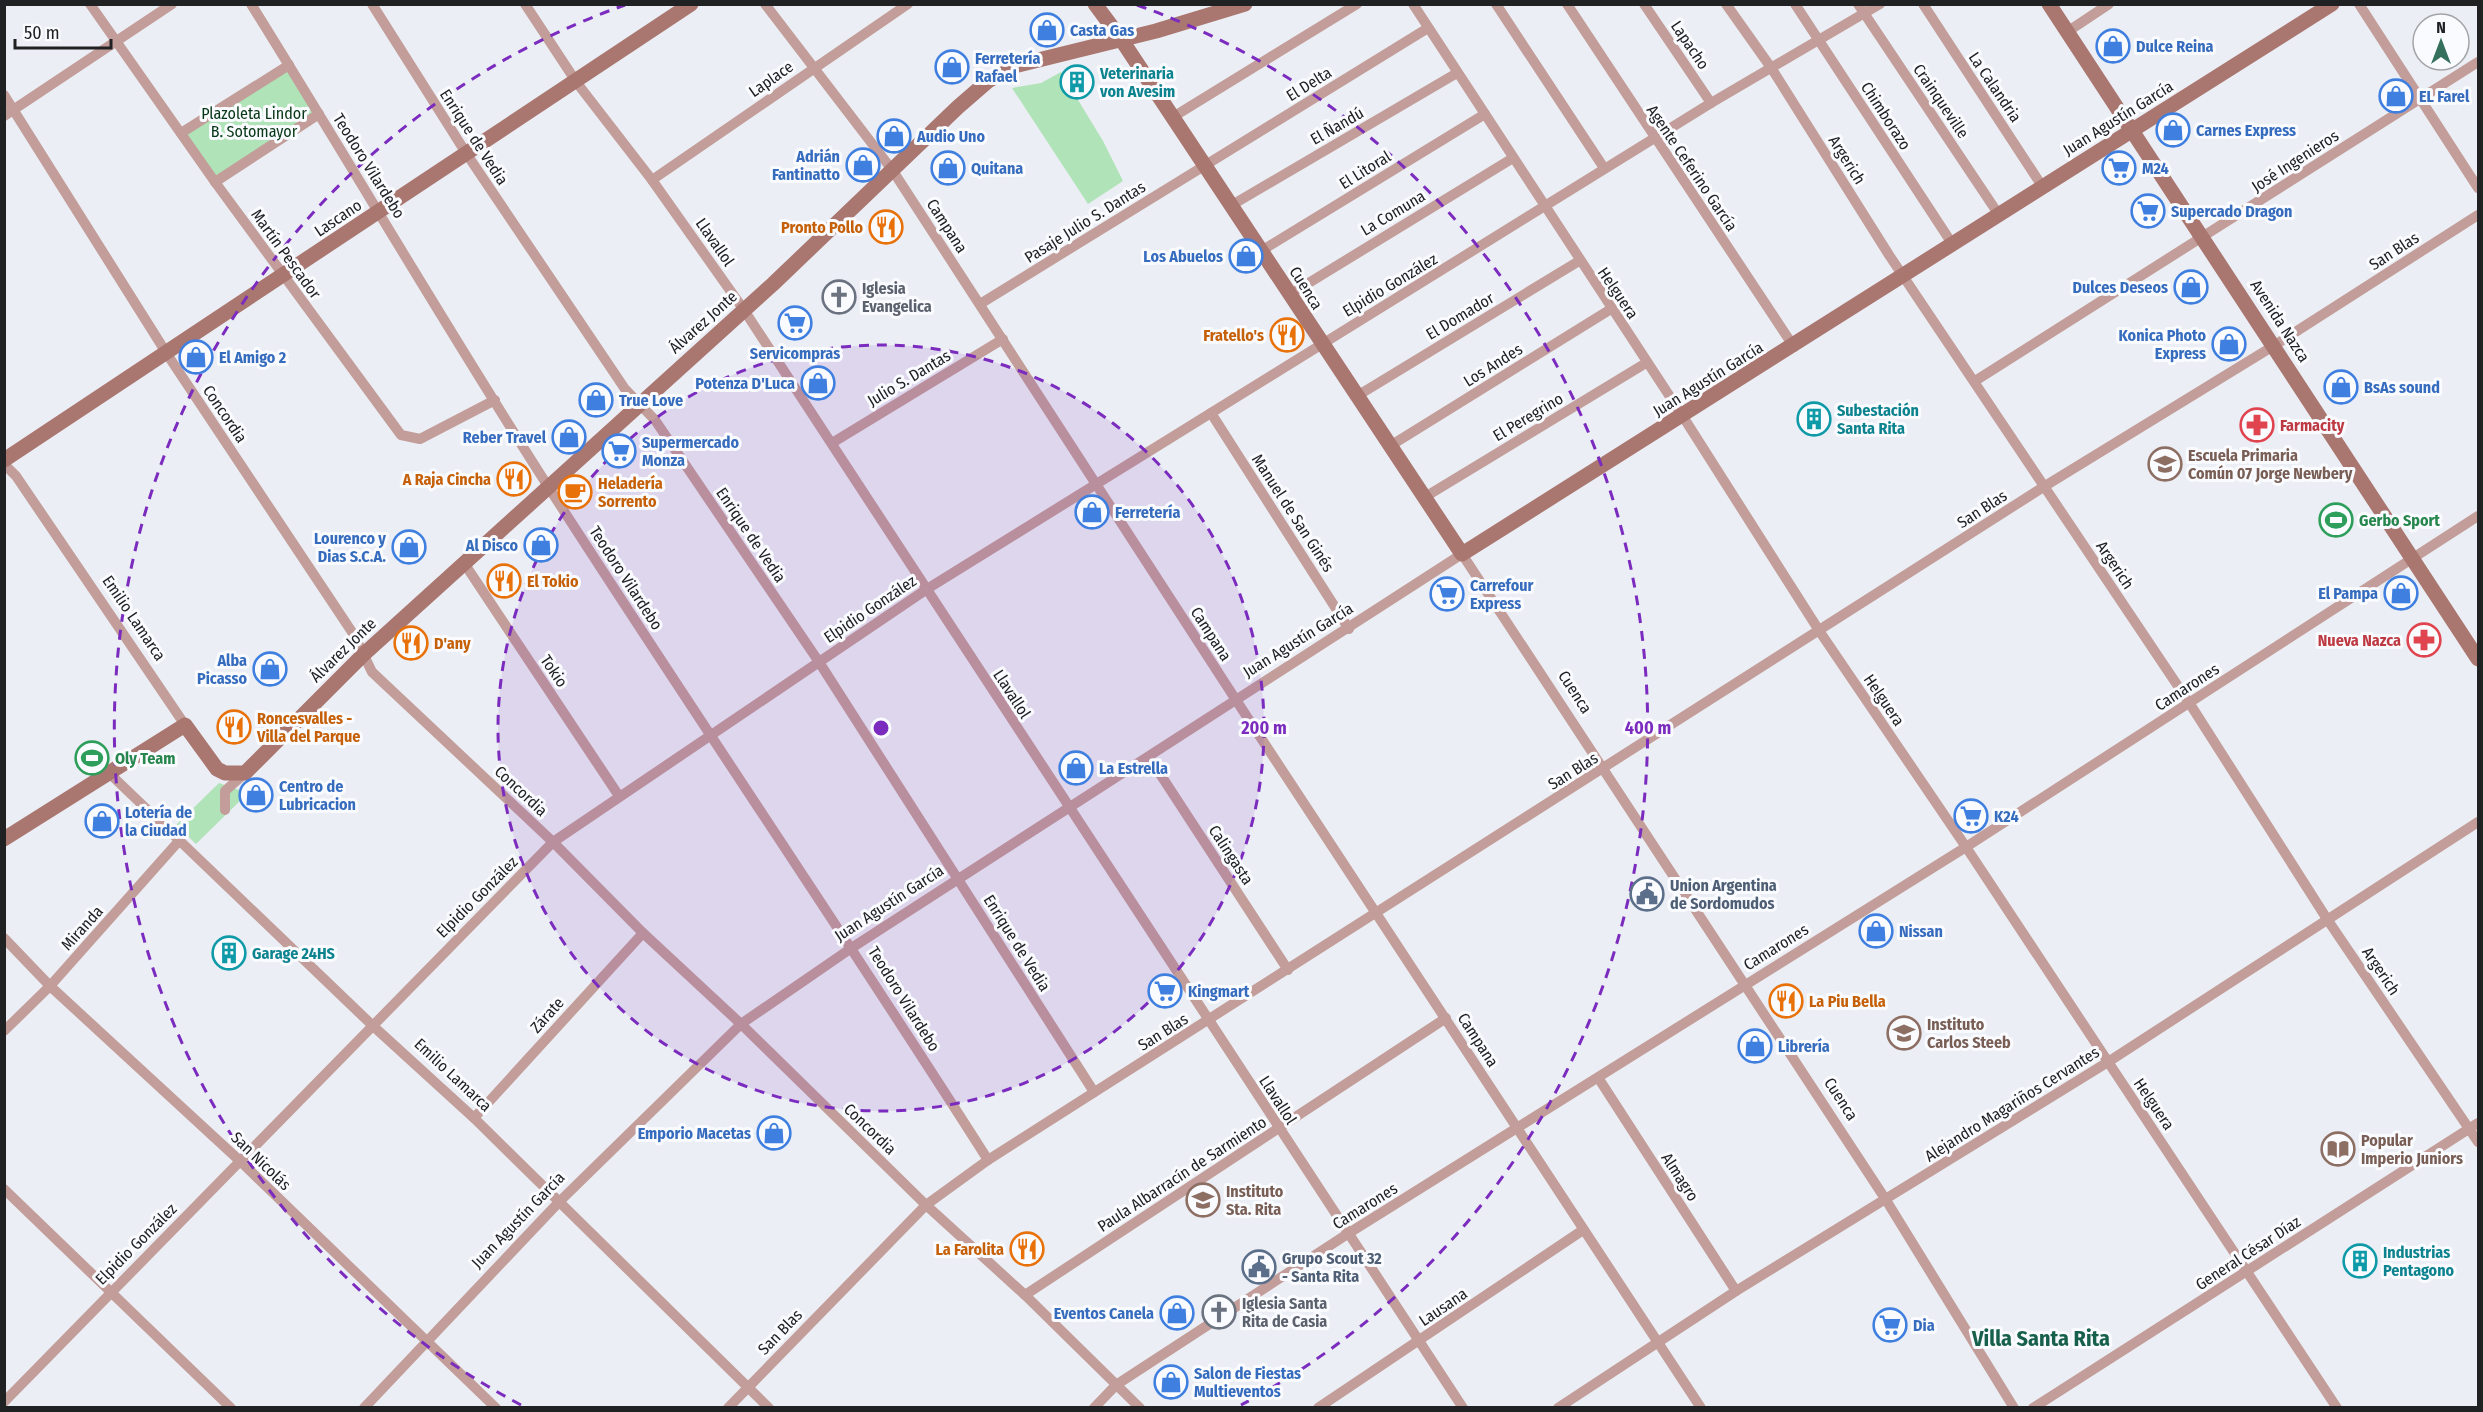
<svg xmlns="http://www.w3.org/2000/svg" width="2483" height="1412" font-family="'Fira Sans Condensed',sans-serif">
  <rect width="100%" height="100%" fill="#ebeef4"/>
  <g fill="#b1e3b8">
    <polygon points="289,65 319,114 215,182 181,133"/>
    <polygon points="1061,72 1103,141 1123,181 1088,204 1012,88 1041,83"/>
    <polygon points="219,783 248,793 196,844 176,825"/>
  </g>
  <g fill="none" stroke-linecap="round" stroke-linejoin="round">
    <g stroke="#c29d99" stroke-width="10">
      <polyline points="90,4 215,182 401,435 420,439 495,400"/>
      <path d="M251,4C352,166 448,331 551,491C695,715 845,935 988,1160"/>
      <polyline points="372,4 466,153 625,389 655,420 819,662 1094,1092"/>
      <polyline points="525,4 577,83 652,180 744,310 1463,1408"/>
      <polyline points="765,4 893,171 1236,700 1701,1408"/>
      <polyline points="1413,4 1682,415 1820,632 1966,847 2337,1408"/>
      <polyline points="1496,4 1604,168"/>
      <polyline points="1567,4 1794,347"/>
      <polyline points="1644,4 1711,103"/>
      <polyline points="1726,4 1772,69 1889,255 2190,704 2327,919 2478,1142"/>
      <polyline points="1795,4 1953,245"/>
      <polyline points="1858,4 1999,215"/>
      <polyline points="1923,4 2042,186"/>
      <polyline points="2359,4 2478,188"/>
      <polyline points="2067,32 2109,4"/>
      <polyline points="4,95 167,354 354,635 372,672 553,842 643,933 741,1024 926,1205 1025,1295 1140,1408"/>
      <polyline points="4,116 172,4"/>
      <polyline points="1173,117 1357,4"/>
      <polyline points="181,133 289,65"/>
      <polyline points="652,180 908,4"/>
      <polyline points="215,182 319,114"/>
      <polyline points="1232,205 1457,73"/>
      <polyline points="1261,251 1485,114"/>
      <polyline points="1289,295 1513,158"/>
      <polyline points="980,304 1428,28"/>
      <polyline points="1975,381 2478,62"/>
      <polyline points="1357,396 1579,261"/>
      <polyline points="1211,413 1349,629"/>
      <polyline points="832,443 1003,339"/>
      <polyline points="1390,446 1611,309"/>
      <polyline points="4,464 16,476 185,725"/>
      <polyline points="1425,497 1646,363"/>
      <polyline points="464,563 619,796"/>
      <polyline points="1149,757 1288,970"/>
      <polyline points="109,773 372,1025 474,1118 769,1408"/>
      <polyline points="225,810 225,791 245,773"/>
      <polyline points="4,938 50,986 240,1161 496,1408"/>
      <polyline points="4,1031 50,986 178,842"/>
      <polyline points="1599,1079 1736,1291"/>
      <polyline points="474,1118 643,933"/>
      <polyline points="4,1189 231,1408"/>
      <polyline points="1025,1295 1446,1018"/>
      <polyline points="4,1402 553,842 927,589 1711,103 1880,4"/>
      <polyline points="364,1408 559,1202 741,1024 853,947 1462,554 1886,1200 2014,1408"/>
      <polyline points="728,1408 926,1205 988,1160 2045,486 2275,345 2478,215"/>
      <polyline points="1094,1408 1116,1385 1349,1233 1966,847 2478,516"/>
      <polyline points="1318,1408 1583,1230"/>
      <polyline points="1558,1408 1736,1291 2108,1062 2478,822"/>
      <polyline points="2033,1408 2478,1123"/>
    </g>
    <g stroke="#aa7670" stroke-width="15">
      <polyline points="1095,4 1121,39 1462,554 2332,4"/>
      <polyline points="2049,4 2478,659"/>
      <polyline points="4,460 691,4"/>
      <polyline points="4,839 185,725 217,769 225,773 245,773 364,654 773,284 958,107 988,81 1014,66 1156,31 1245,4"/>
    </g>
  </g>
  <circle cx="881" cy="728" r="383" fill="#7b2cbf" fill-opacity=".12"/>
  <g fill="none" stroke="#7b2cbf" stroke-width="3" stroke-dasharray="10 8">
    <circle cx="881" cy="728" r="383"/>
    <path d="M521 1405A767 767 0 0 1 625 5M1137 5A767 767 0 0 1 1241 1405"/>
  </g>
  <defs>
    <g id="shop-ring" transform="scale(1.725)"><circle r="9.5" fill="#fafbff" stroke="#3f7fe0" stroke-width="1.5"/><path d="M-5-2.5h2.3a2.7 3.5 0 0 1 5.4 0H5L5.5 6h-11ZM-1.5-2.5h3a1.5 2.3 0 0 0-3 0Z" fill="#3f7fe0"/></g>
    <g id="building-ring" transform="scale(1.725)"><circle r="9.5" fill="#fafbff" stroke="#0f9aa8" stroke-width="1.5"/><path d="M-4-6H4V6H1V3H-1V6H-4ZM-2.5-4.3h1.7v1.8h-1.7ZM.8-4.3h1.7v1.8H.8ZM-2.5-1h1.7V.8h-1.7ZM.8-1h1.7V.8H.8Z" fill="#0f9aa8"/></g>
    <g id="supermarket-ring" transform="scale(1.725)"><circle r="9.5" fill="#fafbff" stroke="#3f7fe0" stroke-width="1.5"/><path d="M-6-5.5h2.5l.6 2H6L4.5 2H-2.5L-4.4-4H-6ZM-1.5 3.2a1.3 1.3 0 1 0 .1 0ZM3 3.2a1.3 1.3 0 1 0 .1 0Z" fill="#3f7fe0"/></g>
    <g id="restaurant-ring" transform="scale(1.725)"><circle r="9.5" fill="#fafbff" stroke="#e8710a" stroke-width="1.5"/><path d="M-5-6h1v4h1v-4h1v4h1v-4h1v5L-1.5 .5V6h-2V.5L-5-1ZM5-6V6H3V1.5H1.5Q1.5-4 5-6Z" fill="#e8710a"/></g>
    <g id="church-ring" transform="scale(1.725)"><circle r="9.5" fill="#fafbff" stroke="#6b7280" stroke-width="1.5"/><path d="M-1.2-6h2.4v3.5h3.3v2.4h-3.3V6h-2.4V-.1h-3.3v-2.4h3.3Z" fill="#6b7280"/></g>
    <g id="pharmacy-ring" transform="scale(1.725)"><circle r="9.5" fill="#fafbff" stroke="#e0444e" stroke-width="1.5"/><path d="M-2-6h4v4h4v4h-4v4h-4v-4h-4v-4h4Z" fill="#e0444e"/></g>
    <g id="school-ring" transform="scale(1.725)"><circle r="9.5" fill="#fafbff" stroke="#8d6e63" stroke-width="1.5"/><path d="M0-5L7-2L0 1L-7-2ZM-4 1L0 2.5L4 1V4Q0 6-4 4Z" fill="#8d6e63"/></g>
    <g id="cafe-ring" transform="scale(1.725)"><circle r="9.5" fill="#fafbff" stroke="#e8710a" stroke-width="1.5"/><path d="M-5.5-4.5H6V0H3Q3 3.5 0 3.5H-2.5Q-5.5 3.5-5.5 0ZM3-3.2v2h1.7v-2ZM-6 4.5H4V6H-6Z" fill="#e8710a"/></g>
    <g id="stadium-ring" transform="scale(1.725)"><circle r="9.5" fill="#fafbff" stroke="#2e9e5b" stroke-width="1.5"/><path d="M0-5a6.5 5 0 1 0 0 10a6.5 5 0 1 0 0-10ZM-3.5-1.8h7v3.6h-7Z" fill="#2e9e5b"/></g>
    <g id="civic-ring" transform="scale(1.725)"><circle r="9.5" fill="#fafbff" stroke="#5c6f8a" stroke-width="1.5"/><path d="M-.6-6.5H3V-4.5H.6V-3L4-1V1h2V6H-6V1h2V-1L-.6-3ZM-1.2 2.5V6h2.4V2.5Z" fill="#5c6f8a"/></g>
    <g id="library-ring" transform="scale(1.725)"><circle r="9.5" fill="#fafbff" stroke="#8d6e63" stroke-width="1.5"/><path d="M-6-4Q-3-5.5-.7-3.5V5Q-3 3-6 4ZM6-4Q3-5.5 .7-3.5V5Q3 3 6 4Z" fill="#8d6e63"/></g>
  </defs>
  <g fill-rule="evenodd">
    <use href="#shop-ring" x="1047" y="30"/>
    <use href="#shop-ring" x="2113" y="46"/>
    <use href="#shop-ring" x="952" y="67"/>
    <use href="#building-ring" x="1077" y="82"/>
    <use href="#shop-ring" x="2396" y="96"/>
    <use href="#shop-ring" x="2173" y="130"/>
    <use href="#shop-ring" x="894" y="136"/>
    <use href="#shop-ring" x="863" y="165"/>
    <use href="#shop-ring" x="948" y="168"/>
    <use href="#supermarket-ring" x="2119" y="168"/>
    <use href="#supermarket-ring" x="2148" y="211"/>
    <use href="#restaurant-ring" x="886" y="227"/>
    <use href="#shop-ring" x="1246" y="256"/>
    <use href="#shop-ring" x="2191" y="287"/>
    <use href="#church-ring" x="839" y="297"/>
    <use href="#supermarket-ring" x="795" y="323"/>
    <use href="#restaurant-ring" x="1287" y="335"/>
    <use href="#shop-ring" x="2229" y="344"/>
    <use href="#shop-ring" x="196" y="357"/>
    <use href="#shop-ring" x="818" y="383"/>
    <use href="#shop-ring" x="2341" y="387"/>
    <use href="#shop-ring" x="596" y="400"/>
    <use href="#building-ring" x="1814" y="419"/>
    <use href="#pharmacy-ring" x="2257" y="425"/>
    <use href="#shop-ring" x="569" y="437"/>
    <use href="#supermarket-ring" x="619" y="451"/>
    <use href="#school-ring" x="2165" y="464"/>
    <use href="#restaurant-ring" x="514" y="479"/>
    <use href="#cafe-ring" x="575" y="492"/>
    <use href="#shop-ring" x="1092" y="512"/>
    <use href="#stadium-ring" x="2336" y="520"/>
    <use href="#shop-ring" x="541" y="545"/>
    <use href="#shop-ring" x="409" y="547"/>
    <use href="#restaurant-ring" x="504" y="581"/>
    <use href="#shop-ring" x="2401" y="593"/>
    <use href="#supermarket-ring" x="1447" y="594"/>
    <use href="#pharmacy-ring" x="2424" y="640"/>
    <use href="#restaurant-ring" x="411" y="643"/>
    <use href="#shop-ring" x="270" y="669"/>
    <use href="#restaurant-ring" x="234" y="727"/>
    <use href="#stadium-ring" x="92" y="758"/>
    <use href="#shop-ring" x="1076" y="768"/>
    <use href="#shop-ring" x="256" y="795"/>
    <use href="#supermarket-ring" x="1971" y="816"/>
    <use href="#shop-ring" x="102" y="821"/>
    <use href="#civic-ring" x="1647" y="894"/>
    <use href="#shop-ring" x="1876" y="931"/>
    <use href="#building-ring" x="229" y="953"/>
    <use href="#supermarket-ring" x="1165" y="991"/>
    <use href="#restaurant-ring" x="1786" y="1001"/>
    <use href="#school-ring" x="1904" y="1033"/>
    <use href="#shop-ring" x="1755" y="1046"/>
    <use href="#shop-ring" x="774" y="1133"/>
    <use href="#library-ring" x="2338" y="1149"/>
    <use href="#school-ring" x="1203" y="1200"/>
    <use href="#restaurant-ring" x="1027" y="1249"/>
    <use href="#building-ring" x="2360" y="1261"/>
    <use href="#civic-ring" x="1259" y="1267"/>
    <use href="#church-ring" x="1219" y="1312"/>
    <use href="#shop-ring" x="1177" y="1313"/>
    <use href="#supermarket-ring" x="1890" y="1325"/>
    <use href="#shop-ring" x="1171" y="1382"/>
  </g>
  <g text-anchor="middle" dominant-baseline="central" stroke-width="6" stroke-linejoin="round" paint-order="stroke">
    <g font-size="16" font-weight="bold" fill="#366cbe" stroke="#fafbff" text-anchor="start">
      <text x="1070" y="30">Casta Gas</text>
      <text x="2136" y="46">Dulce Reina</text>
      <text x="975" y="58">Ferretería<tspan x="975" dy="18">Rafael</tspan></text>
      <text x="2419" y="96">EL Farel</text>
      <text x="2196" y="130">Carnes Express</text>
      <text x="917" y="136">Audio Uno</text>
      <text x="840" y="156" text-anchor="end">Adrián<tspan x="840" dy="18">Fantinatto</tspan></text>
      <text x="971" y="168">Quitana</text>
      <text x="2142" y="168">M24</text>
      <text x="2171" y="211">Supercado Dragon</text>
      <text x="1223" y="256" text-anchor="end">Los Abuelos</text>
      <text x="2168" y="287" text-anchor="end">Dulces Deseos</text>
      <text x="2206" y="335" text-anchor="end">Konica Photo<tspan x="2206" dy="18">Express</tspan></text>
      <text x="795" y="353" text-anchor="middle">Servicompras</text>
      <text x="219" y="357">El Amigo 2</text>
      <text x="795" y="383" text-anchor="end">Potenza D'Luca</text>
      <text x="2364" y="387">BsAs sound</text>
      <text x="619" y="400">True Love</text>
      <text x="546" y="437" text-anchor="end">Reber Travel</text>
      <text x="642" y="442">Supermercado<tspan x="642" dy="18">Monza</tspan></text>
      <text x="1115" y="512">Ferretería</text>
      <text x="386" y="538" text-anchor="end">Lourenco y<tspan x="386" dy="18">Dias S.C.A.</tspan></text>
      <text x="518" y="545" text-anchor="end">Al Disco</text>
      <text x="1470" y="585">Carrefour<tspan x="1470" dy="18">Express</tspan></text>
      <text x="2378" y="593" text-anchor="end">El Pampa</text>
      <text x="247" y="660" text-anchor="end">Alba<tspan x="247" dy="18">Picasso</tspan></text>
      <text x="1099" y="768">La Estrella</text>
      <text x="279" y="786">Centro de<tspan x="279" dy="18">Lubricacion</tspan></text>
      <text x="125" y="812">Lotería de<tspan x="125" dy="18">la Ciudad</tspan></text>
      <text x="1994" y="816">K24</text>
      <text x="1899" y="931">Nissan</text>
      <text x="1188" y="991">Kingmart</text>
      <text x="1778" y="1046">Librería</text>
      <text x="751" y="1133" text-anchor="end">Emporio Macetas</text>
      <text x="1154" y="1313" text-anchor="end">Eventos Canela</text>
      <text x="1913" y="1325">Dia</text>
      <text x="1194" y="1373">Salon de Fiestas<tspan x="1194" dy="18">Multieventos</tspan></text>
    </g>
    <g font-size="16" fill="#202123" stroke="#fafbff">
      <text transform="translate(1690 45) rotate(56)">Lapacho</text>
      <text transform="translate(771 79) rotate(-35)">Laplace</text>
      <text transform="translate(1309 84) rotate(-32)">El Delta</text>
      <text transform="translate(1995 87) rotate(56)">La Calandria</text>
      <text transform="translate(1941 101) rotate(56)">Crainqueville</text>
      <text transform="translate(1886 116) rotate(57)">Chimborazo</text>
      <text transform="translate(2118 118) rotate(-32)">Juan Agustín García</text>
      <text transform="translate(1337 126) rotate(-30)">El Ñandú</text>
      <text transform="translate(474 137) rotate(57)">Enrique de Vedia</text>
      <text transform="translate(1847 160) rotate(58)">Argerich</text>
      <text transform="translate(2295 161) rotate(-33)">José Ingenieros</text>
      <text transform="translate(369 166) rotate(58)">Teodoro Vilardebo</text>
      <text transform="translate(1692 168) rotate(56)">Agente Ceferino García</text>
      <text transform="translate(1365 170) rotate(-32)">El Litoral</text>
      <text transform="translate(1393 213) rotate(-31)">La Comuna</text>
      <text transform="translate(338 218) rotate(-34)">Lascano</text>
      <text transform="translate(1085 222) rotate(-32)">Pasaje Julio S. Dantas</text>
      <text transform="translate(947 226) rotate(57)">Campana</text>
      <text transform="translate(715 242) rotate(55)">Llavallol</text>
      <text transform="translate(2394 251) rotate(-33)">San Blas</text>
      <text transform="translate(286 254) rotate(54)">Martín Pescador</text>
      <text transform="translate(1390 285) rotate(-31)">Elpidio González</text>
      <text transform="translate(1306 288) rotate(58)">Cuenca</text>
      <text transform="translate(1618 293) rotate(56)">Helguera</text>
      <text transform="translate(1460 316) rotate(-31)">El Domador</text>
      <text transform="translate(2280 321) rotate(57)">Avenida Nazca</text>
      <text transform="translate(703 322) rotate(-42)">Álvarez Jonte</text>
      <text transform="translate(1493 365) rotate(-32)">Los Andes</text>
      <text transform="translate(909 378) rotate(-31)">Julio S. Dantas</text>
      <text transform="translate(1708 379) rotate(-32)">Juan Agustín García</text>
      <text transform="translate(225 414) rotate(56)">Concordia</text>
      <text transform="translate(1528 417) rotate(-31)">El Peregrino</text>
      <text transform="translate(1982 509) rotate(-33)">San Blas</text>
      <text transform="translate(1293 513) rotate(57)">Manuel de San Ginés</text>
      <text transform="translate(751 535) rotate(56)">Enrique de Vedia</text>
      <text transform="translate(2115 565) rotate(56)">Argerich</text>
      <text transform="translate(626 578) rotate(57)">Teodoro Vilardebo</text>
      <text transform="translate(870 609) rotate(-34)">Elpidio González</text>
      <text transform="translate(134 618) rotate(56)">Emilio Lamarca</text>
      <text transform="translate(1211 634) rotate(57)">Campana</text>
      <text transform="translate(1298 640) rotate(-32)">Juan Agustín García</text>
      <text transform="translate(343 650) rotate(-44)">Álvarez Jonte</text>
      <text transform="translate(554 671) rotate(56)">Tokio</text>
      <text transform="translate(2187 687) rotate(-33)">Camarones</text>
      <text transform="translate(1575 692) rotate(57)">Cuenca</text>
      <text transform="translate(1012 694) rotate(57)">Llavallol</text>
      <text transform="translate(1884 700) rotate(56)">Helguera</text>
      <text transform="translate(1573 771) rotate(-32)">San Blas</text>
      <text transform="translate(521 791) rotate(43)">Concordia</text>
      <text transform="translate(1231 855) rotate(57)">Calingasta</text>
      <text transform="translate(477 897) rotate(-45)">Elpidio González</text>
      <text transform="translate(889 903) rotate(-33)">Juan Agustín García</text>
      <text transform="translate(82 928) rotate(-48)">Miranda</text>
      <text transform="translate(1017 943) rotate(58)">Enrique de Vedia</text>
      <text transform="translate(1776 947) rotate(-32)">Camarones</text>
      <text transform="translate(2381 971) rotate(56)">Argerich</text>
      <text transform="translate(904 999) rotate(58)">Teodoro Vilardebo</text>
      <text transform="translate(547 1015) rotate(-48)">Zárate</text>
      <text transform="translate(1163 1032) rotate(-32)">San Blas</text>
      <text transform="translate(1478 1040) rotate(57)">Campana</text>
      <text transform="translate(453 1075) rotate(43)">Emilio Lamarca</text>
      <text transform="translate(1841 1099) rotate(57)">Cuenca</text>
      <text transform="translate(1278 1100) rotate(57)">Llavallol</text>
      <text transform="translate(2012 1104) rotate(-32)">Alejandro Magariños Cervantes</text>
      <text transform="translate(2154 1104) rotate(56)">Helguera</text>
      <text transform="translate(870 1129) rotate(44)">Concordia</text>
      <text transform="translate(261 1161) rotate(44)">San Nicolás</text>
      <text transform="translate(1182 1174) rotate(-33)">Paula Albarracín de Sarmiento</text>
      <text transform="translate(1680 1177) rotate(57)">Almagro</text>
      <text transform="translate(1365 1206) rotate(-32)">Camarones</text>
      <text transform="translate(518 1220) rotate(-46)">Juan Agustín García</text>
      <text transform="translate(136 1244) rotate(-45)">Elpidio González</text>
      <text transform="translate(2248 1253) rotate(-33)">General César Díaz</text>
      <text transform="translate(1443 1307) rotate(-34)">Lausana</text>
      <text transform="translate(780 1332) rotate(-46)">San Blas</text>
    </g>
    <g font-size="16" font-weight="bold" fill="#0d838f" stroke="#fafbff" text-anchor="start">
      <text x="1100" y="73">Veterinaria<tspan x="1100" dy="18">von Avesim</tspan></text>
      <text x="1837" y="410">Subestación<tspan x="1837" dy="18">Santa Rita</tspan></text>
      <text x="252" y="953">Garage 24HS</text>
      <text x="2383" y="1252">Industrias<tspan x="2383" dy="18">Pentagono</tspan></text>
    </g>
    <g font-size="16" fill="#063615" stroke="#fafbff">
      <text x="254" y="113">Plazoleta Lindor<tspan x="254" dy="18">B. Sotomayor</tspan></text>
    </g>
    <g font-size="16" font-weight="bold" fill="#c56008" stroke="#fafbff" text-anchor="start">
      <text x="863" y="227" text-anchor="end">Pronto Pollo</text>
      <text x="1264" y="335" text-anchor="end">Fratello's</text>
      <text x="491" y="479" text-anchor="end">A Raja Cincha</text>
      <text x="598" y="483">Heladería<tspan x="598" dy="18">Sorrento</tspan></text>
      <text x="527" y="581">El Tokio</text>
      <text x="434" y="643">D'any</text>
      <text x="257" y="718">Roncesvalles -<tspan x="257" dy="18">Villa del Parque</tspan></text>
      <text x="1809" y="1001">La Piu Bella</text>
      <text x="1004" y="1249" text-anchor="end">La Farolita</text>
    </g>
    <g font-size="16" font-weight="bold" fill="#5b616d" stroke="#fafbff" text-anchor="start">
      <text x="862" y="288">Iglesia<tspan x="862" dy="18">Evangelica</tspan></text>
      <text x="1242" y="1303">Iglesia Santa<tspan x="1242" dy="18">Rita de Casia</tspan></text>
    </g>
    <g font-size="16" font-weight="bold" fill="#be3a42" stroke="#fafbff" text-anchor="start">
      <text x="2280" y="425">Farmacity</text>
      <text x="2401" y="640" text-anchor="end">Nueva Nazca</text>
    </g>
    <g font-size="16" font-weight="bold" fill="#785e54" stroke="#fafbff" text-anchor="start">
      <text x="2188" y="455">Escuela Primaria<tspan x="2188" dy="18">Común 07 Jorge Newbery</tspan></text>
      <text x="1927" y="1024">Instituto<tspan x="1927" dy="18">Carlos Steeb</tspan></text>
      <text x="2361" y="1140">Popular<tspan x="2361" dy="18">Imperio Juniors</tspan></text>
      <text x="1226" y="1191">Instituto<tspan x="1226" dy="18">Sta. Rita</tspan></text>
    </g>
    <g font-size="16" font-weight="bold" fill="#27864d" stroke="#fafbff" text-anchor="start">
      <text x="2359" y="520">Gerbo Sport</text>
      <text x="115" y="758">Oly Team</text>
    </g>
    <g font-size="16" font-weight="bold" fill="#4e5e75" stroke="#fafbff" text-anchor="start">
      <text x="1670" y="885">Union Argentina<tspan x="1670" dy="18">de Sordomudos</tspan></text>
      <text x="1282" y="1258">Grupo Scout 32<tspan x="1282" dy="18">- Santa Rita</tspan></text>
    </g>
    <g font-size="22" font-weight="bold" fill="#176049" stroke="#fafbff">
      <text x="2041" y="1338">Villa Santa Rita</text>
    </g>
  </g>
  <circle cx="881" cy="728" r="9" fill="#7b2cbf" stroke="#fafbff" stroke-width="3"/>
  <g font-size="18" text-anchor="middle" font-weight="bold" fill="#7b2cbf" stroke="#fafbff" stroke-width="6" stroke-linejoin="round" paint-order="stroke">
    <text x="1264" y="734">200 m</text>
    <text x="1648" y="734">400 m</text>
  </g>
  <rect width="2483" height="1412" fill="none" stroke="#202123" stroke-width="12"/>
  <g transform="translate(2441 42)"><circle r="28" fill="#fafbff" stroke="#a3a4a7" stroke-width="1.5"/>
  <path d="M0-4.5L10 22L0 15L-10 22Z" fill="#34705b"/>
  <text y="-9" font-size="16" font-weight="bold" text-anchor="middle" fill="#202123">N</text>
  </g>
  <path d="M15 39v9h96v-9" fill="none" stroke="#202123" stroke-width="3"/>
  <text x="24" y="39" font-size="18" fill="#202123" stroke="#fafbff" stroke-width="4.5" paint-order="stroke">50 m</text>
</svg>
